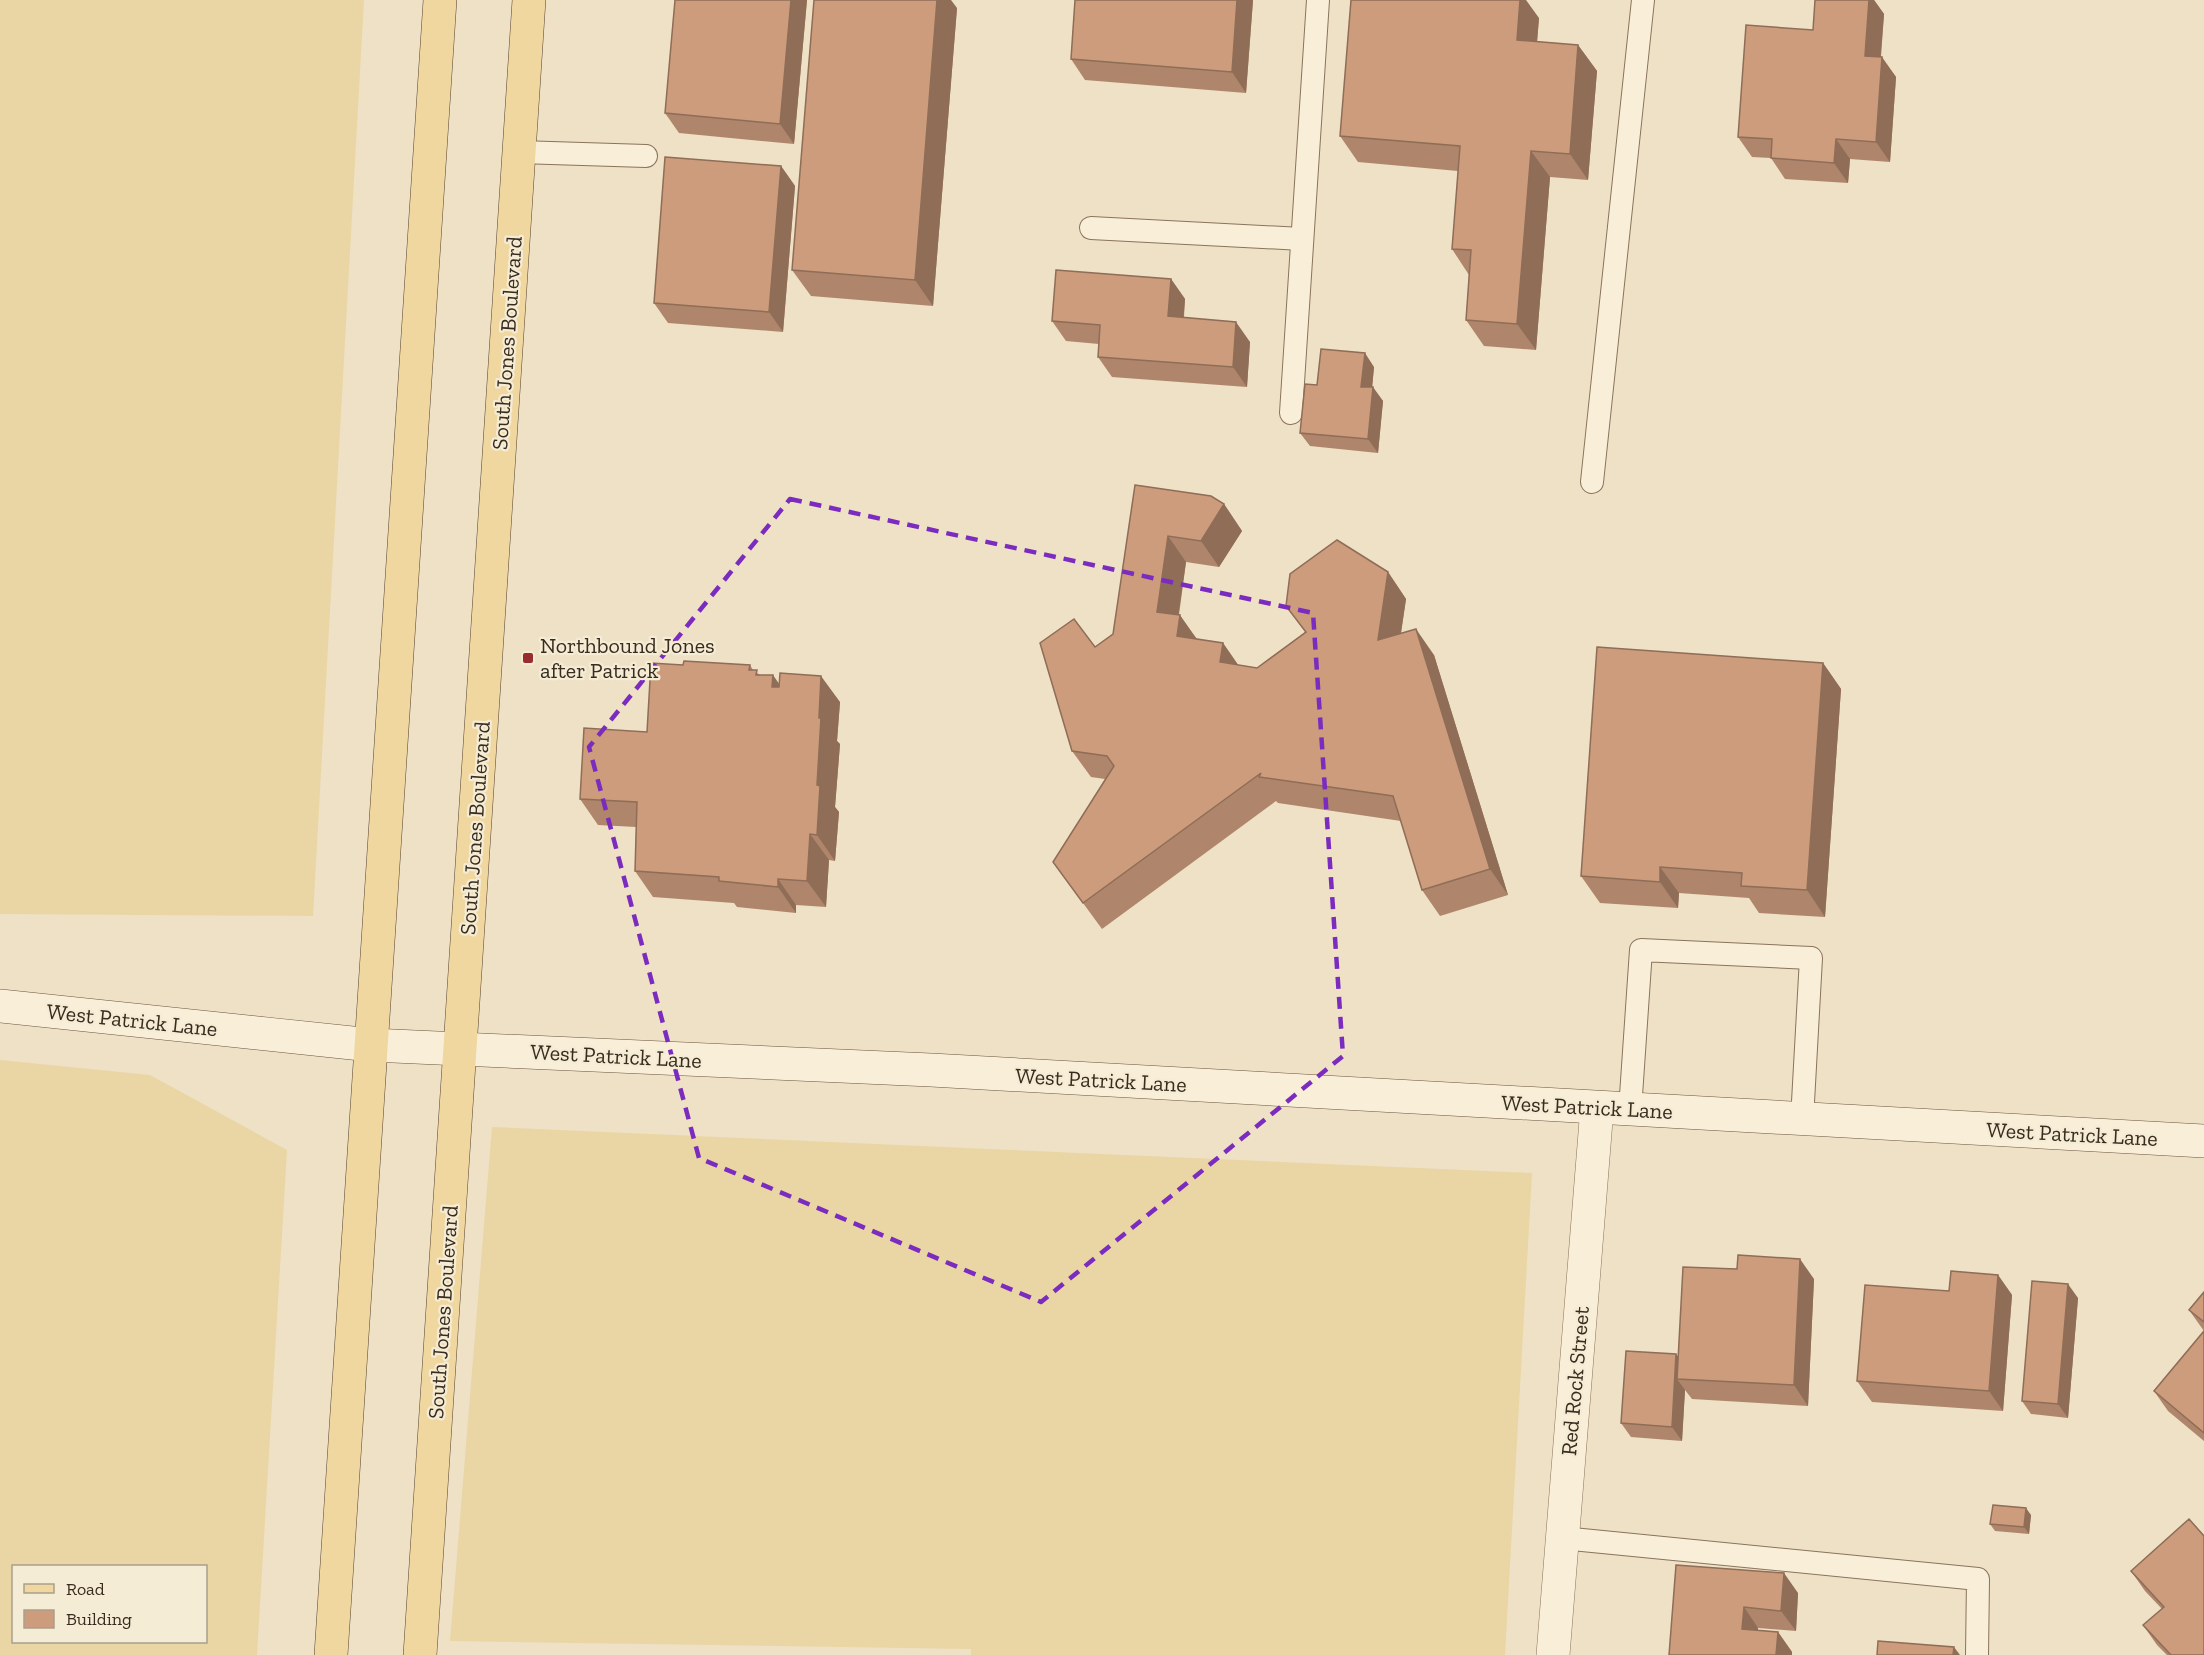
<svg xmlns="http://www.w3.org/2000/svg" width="2204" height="1655" font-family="'Zilla Slab',serif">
  <rect width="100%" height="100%" fill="#eee1c6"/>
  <g fill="#e9d6a4" fill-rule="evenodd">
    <polygon points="0,0 364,0 313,916 0,914"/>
    <path d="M0,1060L150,1075L287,1150L257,1655H0ZM14,1566H206V1642H14Z"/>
    <polygon points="492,1127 1532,1173 1505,1655 971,1655 971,1649 450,1641"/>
  </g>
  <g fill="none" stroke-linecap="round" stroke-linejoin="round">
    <g stroke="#89735c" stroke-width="24">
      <g id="lane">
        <polyline points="519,152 646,156"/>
        <polyline points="1091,228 1302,239"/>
        <polyline points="1291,413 1318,0"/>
        <polyline points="1592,482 1643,0"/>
        <polyline points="1630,1110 1641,950 1811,958 1802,1120"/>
        <polyline points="1562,1538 1978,1579 1977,1655"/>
      </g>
    </g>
    <g stroke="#89735c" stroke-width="34">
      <polyline id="street" points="1553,1655 1597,1108"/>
    </g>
    <g stroke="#6b543f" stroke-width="34">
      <polyline id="secondary" points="0,1006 371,1045 931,1070 2204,1141"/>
    </g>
    <g stroke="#574230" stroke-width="34">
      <g id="primary">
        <polyline points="331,1655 440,0"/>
        <polyline points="420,1655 529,0"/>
      </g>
    </g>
    <use href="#lane" stroke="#f9efd9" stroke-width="22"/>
    <use href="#street" stroke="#f9efd9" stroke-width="33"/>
    <use href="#secondary" stroke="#f9efd9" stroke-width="33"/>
    <use href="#primary" stroke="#f0d69f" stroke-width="33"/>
  </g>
  <g fill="#af866b">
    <polygon points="675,0 807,0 794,144 679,133 665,113"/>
    <polygon points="1075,0 1253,0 1246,93 1085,80 1071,59"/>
    <polygon points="1815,0 1874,0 1884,14 1881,57 1896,77 1890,162 1850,159 1848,183 1785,179 1771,158 1752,157 1738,137 1813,30"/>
    <polygon points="957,8 933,306 811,296 792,270"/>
    <polygon points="1539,18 1537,42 1578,45 1597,71 1588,180 1550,177 1536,350 1484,346 1466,320 1469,275 1452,249 1458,171 1358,162 1340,136"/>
    <polygon points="781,166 795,186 783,332 668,323 654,303"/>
    <polygon points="1171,279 1185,299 1184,317 1250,342 1247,387 1112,377 1098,357 1099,344 1066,341 1052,321"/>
    <polygon points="1374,367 1372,387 1383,401 1378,453 1310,446 1300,433 1317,385"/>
    <polygon points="1135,485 1224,504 1242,531 1219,567 1186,562 1179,615 1197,639 1223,643 1238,665 1257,668 1305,632 1286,606 1388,572 1406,599 1401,633 1434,655 1508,895 1440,916 1422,890 1401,821 1278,803 1276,801 1102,929 1053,862 1105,779 1091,777 1072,751 1095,647 1113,634"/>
    <polygon points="1823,663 1841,689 1825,917 1759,913 1749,898 1679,893 1678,908 1600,903 1581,876"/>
    <polygon points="683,665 750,665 753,670 760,675 780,685 840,702 837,741 840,744 835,807 839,812 835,861 829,860 826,907 796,905 796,913 737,907 734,903 653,897 635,871 636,827 598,825 580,799 647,732"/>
    <polygon points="1998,1275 2012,1295 2003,1411 1872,1402 1857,1381 1949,1291"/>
    <polygon points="1814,1279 1808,1406 1692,1399 1685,1390 1682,1441 1631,1437 1621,1423 1676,1354 1679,1357"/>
    <polygon points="2204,1292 2204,1331 2189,1310"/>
    <polygon points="2078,1298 2068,1418 2031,1414 2022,1401"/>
    <polygon points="2204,1331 2204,1441 2168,1411 2154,1391"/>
    <polygon points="2031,1515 2029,1534 1995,1531 1990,1524"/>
    <polygon points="2189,1519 2204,1655 2167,1655 2157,1645 2143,1625 2162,1609 2145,1591 2131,1571"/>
    <polygon points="1676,1565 1798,1593 1796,1631 1758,1628 1758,1630 1778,1632 1792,1652 1792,1655 1669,1655"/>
  </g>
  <g fill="#8f6d57">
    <polygon points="791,0 807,0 794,144 780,124"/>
    <polygon points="937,0 951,0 957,8 933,306 915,280"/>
    <polygon points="1237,0 1253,0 1246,93 1232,72"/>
    <polygon points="1520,0 1526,0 1539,18 1535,66 1517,40"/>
    <polygon points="1869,0 1874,0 1884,14 1879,76 1865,56"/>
    <polygon points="1578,45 1597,71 1588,180 1570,154"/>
    <polygon points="1882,57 1896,77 1890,162 1876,142"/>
    <polygon points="1836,139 1850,159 1848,183 1834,163"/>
    <polygon points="1531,151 1550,177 1536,350 1517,324"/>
    <polygon points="781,166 795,186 783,332 769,312"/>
    <polygon points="1171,279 1185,299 1182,336 1168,316"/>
    <polygon points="1236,322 1250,342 1247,387 1233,367"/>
    <polygon points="1365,353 1374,367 1371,400 1361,387"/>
    <polygon points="1373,387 1383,401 1378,453 1368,439"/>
    <polygon points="1224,504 1242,531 1219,567 1201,541"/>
    <polygon points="1168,536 1186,562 1175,638 1157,612"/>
    <polygon points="1388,572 1406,599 1396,666 1378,640"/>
    <polygon points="1180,615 1198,641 1177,636"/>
    <polygon points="1416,629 1434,655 1508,895 1490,869"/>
    <polygon points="1223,643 1241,669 1220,662"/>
    <polygon points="1823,663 1841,689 1825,917 1807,890"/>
    <polygon points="773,675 791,701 772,687"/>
    <polygon points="821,676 840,702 837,741 840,744 835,807 839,812 835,861 817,835 819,718"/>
    <polygon points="810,834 829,860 826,907 807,881"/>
    <polygon points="1660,867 1679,893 1678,908 1660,882"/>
    <polygon points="778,879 796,905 796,913 778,887"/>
    <polygon points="1800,1259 1814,1279 1808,1406 1794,1385"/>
    <polygon points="1998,1275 2012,1295 2003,1411 1989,1391"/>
    <polygon points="2068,1284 2078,1298 2068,1418 2058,1404"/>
    <polygon points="1676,1354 1686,1368 1677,1379 1685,1390 1682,1441 1672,1427"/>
    <polygon points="2026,1508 2031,1515 2029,1534 2024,1527"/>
    <polygon points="1784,1573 1798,1593 1796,1631 1781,1611"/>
    <polygon points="1744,1607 1758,1628 1757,1649 1742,1629"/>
    <polygon points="1778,1632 1792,1652 1792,1655 1776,1655"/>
    <polygon points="1954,1647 1960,1655 1953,1655"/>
  </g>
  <g fill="#cc9c7c" stroke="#8f6d57" stroke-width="1.5">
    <polygon points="675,0 791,0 780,124 665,113"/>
    <polygon points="814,0 937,0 915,280 792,270"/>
    <polygon points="1075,0 1237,0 1232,72 1071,59"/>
    <polygon points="1351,0 1520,0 1517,40 1578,45 1570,154 1531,151 1517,324 1466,320 1471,250 1452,249 1460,146 1340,136"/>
    <polygon points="1815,0 1869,0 1865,56 1882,57 1876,142 1836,139 1834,163 1771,158 1772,139 1738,137 1746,25 1813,30"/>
    <polygon points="665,157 781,166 769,312 654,303"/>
    <polygon points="1056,270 1171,279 1168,316 1236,322 1233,367 1098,357 1100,325 1052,321"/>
    <polygon points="1321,349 1365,353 1361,387 1373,387 1368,439 1300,433 1305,384 1317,385"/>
    <polygon points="1135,485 1211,496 1224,504 1201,541 1168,536 1157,612 1180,615 1177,636 1223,643 1220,662 1257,668 1306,632 1286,606 1290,574 1337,540 1388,572 1378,640 1416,629 1490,869 1422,890 1393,796 1259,777 1261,773 1083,903 1053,862 1114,766 1107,756 1072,751 1040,643 1074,619 1095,647 1113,634"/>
    <polygon points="1597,647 1823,663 1807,890 1741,886 1742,873 1660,867 1660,882 1581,876"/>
    <polygon points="684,661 750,665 749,670 757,670 756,675 773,675 772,687 779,687 780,673 821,676 819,718 821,718 817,785 820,786 817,835 810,834 807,881 778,879 778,887 719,881 719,877 635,871 637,802 580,799 584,728 647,732 651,663 683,665"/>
    <polygon points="1738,1255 1800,1259 1794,1385 1677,1379 1683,1267 1737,1269"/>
    <polygon points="1951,1271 1998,1275 1989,1391 1857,1381 1865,1285 1949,1291"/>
    <polygon points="2032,1281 2068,1284 2058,1404 2022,1401"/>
    <polygon points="2204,1292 2204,1322 2189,1310"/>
    <polygon points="2204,1331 2204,1433 2154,1391"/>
    <polygon points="1626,1351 1676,1354 1672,1427 1621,1423"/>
    <polygon points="1993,1505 2026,1508 2024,1527 1990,1524"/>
    <polygon points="2189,1519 2204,1536 2204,1655 2171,1655 2143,1625 2164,1607 2131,1571"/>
    <polygon points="1676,1565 1784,1573 1781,1611 1744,1607 1742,1629 1778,1632 1776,1655 1669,1655"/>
    <polygon points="1878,1641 1954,1647 1953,1655 1877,1655"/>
  </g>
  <path fill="none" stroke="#7b2cbf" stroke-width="4.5" stroke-dasharray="12 8" stroke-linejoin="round" d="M790,499L1313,613L1343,1056L1041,1302L699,1158L589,747Z"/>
  <rect fill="#982c2e" stroke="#f5ecd5" stroke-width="2" x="522" y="652" width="12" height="12" rx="3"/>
  <g text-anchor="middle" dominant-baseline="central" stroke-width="4.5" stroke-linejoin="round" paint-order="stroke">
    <g font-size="22" fill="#392c1f" stroke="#f5ecd5">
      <text transform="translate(507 343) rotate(-86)">South Jones Boulevard</text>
      <text transform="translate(475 828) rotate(-86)">South Jones Boulevard</text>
      <text transform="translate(132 1020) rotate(6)">West Patrick Lane</text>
      <text transform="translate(616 1056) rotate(3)">West Patrick Lane</text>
      <text transform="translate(1101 1080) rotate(3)">West Patrick Lane</text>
      <text transform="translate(1587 1107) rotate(3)">West Patrick Lane</text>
      <text transform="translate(2072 1134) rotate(3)">West Patrick Lane</text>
      <text transform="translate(443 1312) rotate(-86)">South Jones Boulevard</text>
      <text transform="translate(1575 1381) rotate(-85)">Red Rock Street</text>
    </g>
    <g font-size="22" fill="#392c1f" stroke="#f5ecd5" text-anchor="start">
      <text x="540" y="645">Northbound Jones<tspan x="540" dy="25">after Patrick</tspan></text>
    </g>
  </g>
  <rect x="12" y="1565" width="195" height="78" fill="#f5ecd5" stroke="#aa9f8c" stroke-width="1.5"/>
  <rect x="24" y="1584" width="30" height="9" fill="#f0d69f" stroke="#aa9f8c" stroke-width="1.5"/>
  <text x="66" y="1595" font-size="18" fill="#392c1f">Road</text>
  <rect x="24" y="1610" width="30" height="18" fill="#cc9c7c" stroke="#aa9f8c" stroke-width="1.5"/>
  <text x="66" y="1625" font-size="18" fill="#392c1f">Building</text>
</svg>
